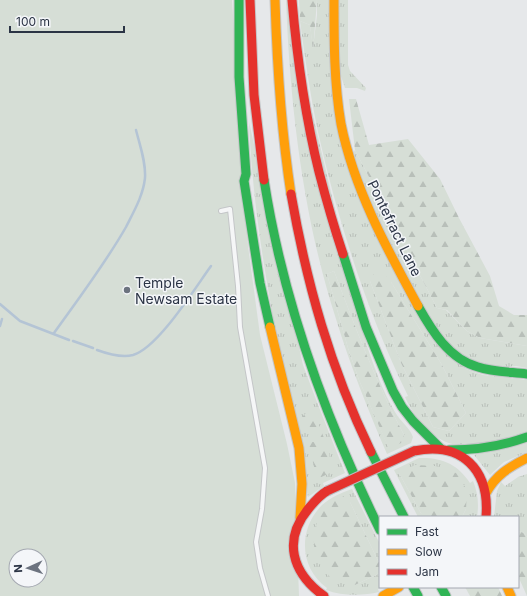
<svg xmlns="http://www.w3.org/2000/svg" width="527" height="596" font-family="Inter,sans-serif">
  <defs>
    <pattern id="grass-tufts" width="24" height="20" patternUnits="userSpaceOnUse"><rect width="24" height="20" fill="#d6ded6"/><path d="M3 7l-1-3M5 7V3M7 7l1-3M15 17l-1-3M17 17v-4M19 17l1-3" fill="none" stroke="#b8bfb9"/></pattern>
    <pattern id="forest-firs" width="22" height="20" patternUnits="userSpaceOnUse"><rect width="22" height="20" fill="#d6ded6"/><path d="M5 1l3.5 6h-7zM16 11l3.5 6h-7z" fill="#b8bfb9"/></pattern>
  </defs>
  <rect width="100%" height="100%" fill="#e6e8ea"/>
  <g fill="url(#grass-tufts)" fill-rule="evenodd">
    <path d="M286,0L367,346C375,369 383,392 395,412C400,421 410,428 413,437L411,443L387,454C368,410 350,365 336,319C303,217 290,106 286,0ZM334,271C355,327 376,382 404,435L389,448L359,380L348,348L327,274Z"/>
    <path d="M317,0H329L337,126L408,297L466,369L483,375L527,380V432C518,435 508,441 498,442C486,444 460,447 449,443C430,437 413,415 405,397L408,396C367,312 338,222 318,132C310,95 305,58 300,21L310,25L313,48L317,15ZM370,281L391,282L442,365L466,413L449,431L433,427L401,363Z"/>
    <polygon points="337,0 348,0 348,65 350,71 366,88 365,91 357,88 345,88 340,73"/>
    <path d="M249,122L303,365L317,402L345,473L323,483L324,486L308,497C285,374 254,247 249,122Z"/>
    <polygon points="355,150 437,308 446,310 467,331 480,338 527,346 527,368 516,366 499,368 470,362 441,338 378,223 353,153"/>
    <polygon points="527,442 527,452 504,462 490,475 474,455"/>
    <path d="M419,458C441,457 458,464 470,483L473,481C478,493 479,504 477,517H462L466,509L399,473L423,517H418L394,470Z"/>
    <polygon points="527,474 527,537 524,533 518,531 518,517 494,517 497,491 501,482 505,486 518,477"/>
    <path d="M352,489L380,544V565L350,502L355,585L380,573V587H382L378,589L379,592C363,596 342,596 326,590L327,588C299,568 298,529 322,505C331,497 341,493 352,489Z"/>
  </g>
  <g fill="url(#forest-firs)">
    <polygon points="299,0 317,0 313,51 310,25 300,21"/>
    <polygon points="349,99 356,99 369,145 408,139 440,179 459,218 490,276 499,306 514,315 527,315 527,346 480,338 467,331 447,310 437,308 355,150"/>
    <polygon points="378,267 391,282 442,365 466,413 449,431 433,427 401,363 370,281"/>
    <path d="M334,271C355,327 376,382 404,435L401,443L389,449L359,380L348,348L327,274Z"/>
    <polygon points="312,407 329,451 330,473 317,479 308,442 316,442 309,427 303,426 301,418"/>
    <polygon points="415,465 435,466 456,473 467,490 466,509 462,517 423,517 399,473"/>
    <polygon points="343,496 350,502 380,565 380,573 355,585 343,583 330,577 316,559 313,535 319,517 331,500"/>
    <polygon points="518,531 524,533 527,537 527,596 518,576"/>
    <polygon points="465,587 498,587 502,596 470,596"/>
  </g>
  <path fill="#d6ded6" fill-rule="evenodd" d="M0,0H232L248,246L260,335L287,444L295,483L299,596H0ZM16,556H40V580H16Z"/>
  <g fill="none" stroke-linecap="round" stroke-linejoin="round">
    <g stroke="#b4c4d5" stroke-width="2.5">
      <polyline points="0,304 20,321 69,340"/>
      <polyline points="0,326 2,319"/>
      <path d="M54,333C79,298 105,264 126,227C134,211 143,196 145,178C146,162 140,146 136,130"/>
      <polyline points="73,341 93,348"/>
      <path d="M97,350C108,354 121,358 133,355C158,348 195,288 211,266"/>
    </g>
    <g stroke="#c4c6c8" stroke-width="6">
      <polyline id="lane" points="221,211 230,209 238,286 240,327 265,468 262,509 256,542 260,568 268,596"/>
    </g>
    <g stroke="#c4c6c8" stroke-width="11">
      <g id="fast">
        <polyline points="239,0 239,77 246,174 244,181 260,283 270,327"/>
        <path d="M264,180C283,302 326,420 380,530"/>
        <polyline points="343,254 366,327 393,391 402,407 413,421 441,449"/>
        <path d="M418,306C432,331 449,359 478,367C493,372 511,372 527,374"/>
        <path d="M449,450C476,450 502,446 527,437"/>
        <polyline points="371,452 404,517"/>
        <polyline points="413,587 418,596"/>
        <polyline points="441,587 446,596"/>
      </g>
    </g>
    <g stroke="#c4c6c8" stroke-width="11">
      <g id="slow">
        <path d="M275,0C277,65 281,129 291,194"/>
        <path d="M334,0C334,42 334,83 341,124C354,189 387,249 418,306"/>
        <polyline points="270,327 299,448 302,484 300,518"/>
        <path d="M486,493C496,475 509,467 527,458"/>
        <polyline points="507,587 511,596"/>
        <polyline points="383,596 399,587"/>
      </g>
    </g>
    <g stroke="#c4c6c8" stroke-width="11">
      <g id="jam">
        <polyline points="250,0 254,95 264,180"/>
        <path d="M292,0C297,58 305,115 319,172C326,199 334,227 343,254"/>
        <path d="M291,194C307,285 330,367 371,452"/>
        <path d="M414,451C462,441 490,470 486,517"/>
        <path d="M324,596C292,573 282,540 309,508C314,502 320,495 327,491"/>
      </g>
    </g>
    <use href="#lane" stroke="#f5f6f7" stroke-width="4"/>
    <use href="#fast" stroke="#30b455" stroke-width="9"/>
    <use href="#slow" stroke="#ff9f0a" stroke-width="9"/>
    <use href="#jam" stroke="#e5322d" stroke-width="9"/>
    <g stroke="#b8bbbf" stroke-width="11" stroke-linecap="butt">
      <polyline id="jam-bridge" points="327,491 414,451"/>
    </g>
    <use href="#jam-bridge" stroke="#e5322d" stroke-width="9"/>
  </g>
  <circle fill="#6c737f" stroke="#f4f6f9" stroke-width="1.5" cx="127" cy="290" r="4"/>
  <g text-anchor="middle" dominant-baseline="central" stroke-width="3" stroke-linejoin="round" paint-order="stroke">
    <g font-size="14" fill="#2b3445" stroke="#f4f6f9">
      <text transform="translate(395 228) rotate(64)">Pontefract Lane</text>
    </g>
    <g font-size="14" fill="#2b3445" stroke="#f4f6f9" text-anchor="start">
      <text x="135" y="282">Temple<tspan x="135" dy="16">Newsam Estate</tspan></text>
    </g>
  </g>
  <rect x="379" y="516" width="140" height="72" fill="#f4f6f9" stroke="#a4a8b1"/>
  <rect x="387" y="529" width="20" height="6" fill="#30b455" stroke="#a4a8b1"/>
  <text x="415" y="536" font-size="12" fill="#2b3445">Fast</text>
  <rect x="387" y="549" width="20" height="6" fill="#ff9f0a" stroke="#a4a8b1"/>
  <text x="415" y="556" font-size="12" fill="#2b3445">Slow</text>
  <rect x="387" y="569" width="20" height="6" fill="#e5322d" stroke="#a4a8b1"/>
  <text x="415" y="576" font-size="12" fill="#2b3445">Jam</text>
  <g transform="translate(28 568) rotate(267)"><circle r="19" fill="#f4f6f9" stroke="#a4a8b1"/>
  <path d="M0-3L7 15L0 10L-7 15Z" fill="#6c737f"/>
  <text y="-6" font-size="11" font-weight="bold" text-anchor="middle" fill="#2b3445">N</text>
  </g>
  <path d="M10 26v6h114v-6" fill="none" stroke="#2b3445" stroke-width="2"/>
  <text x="16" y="26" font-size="12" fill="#2b3445" stroke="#f4f6f9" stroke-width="3" paint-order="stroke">100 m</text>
</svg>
